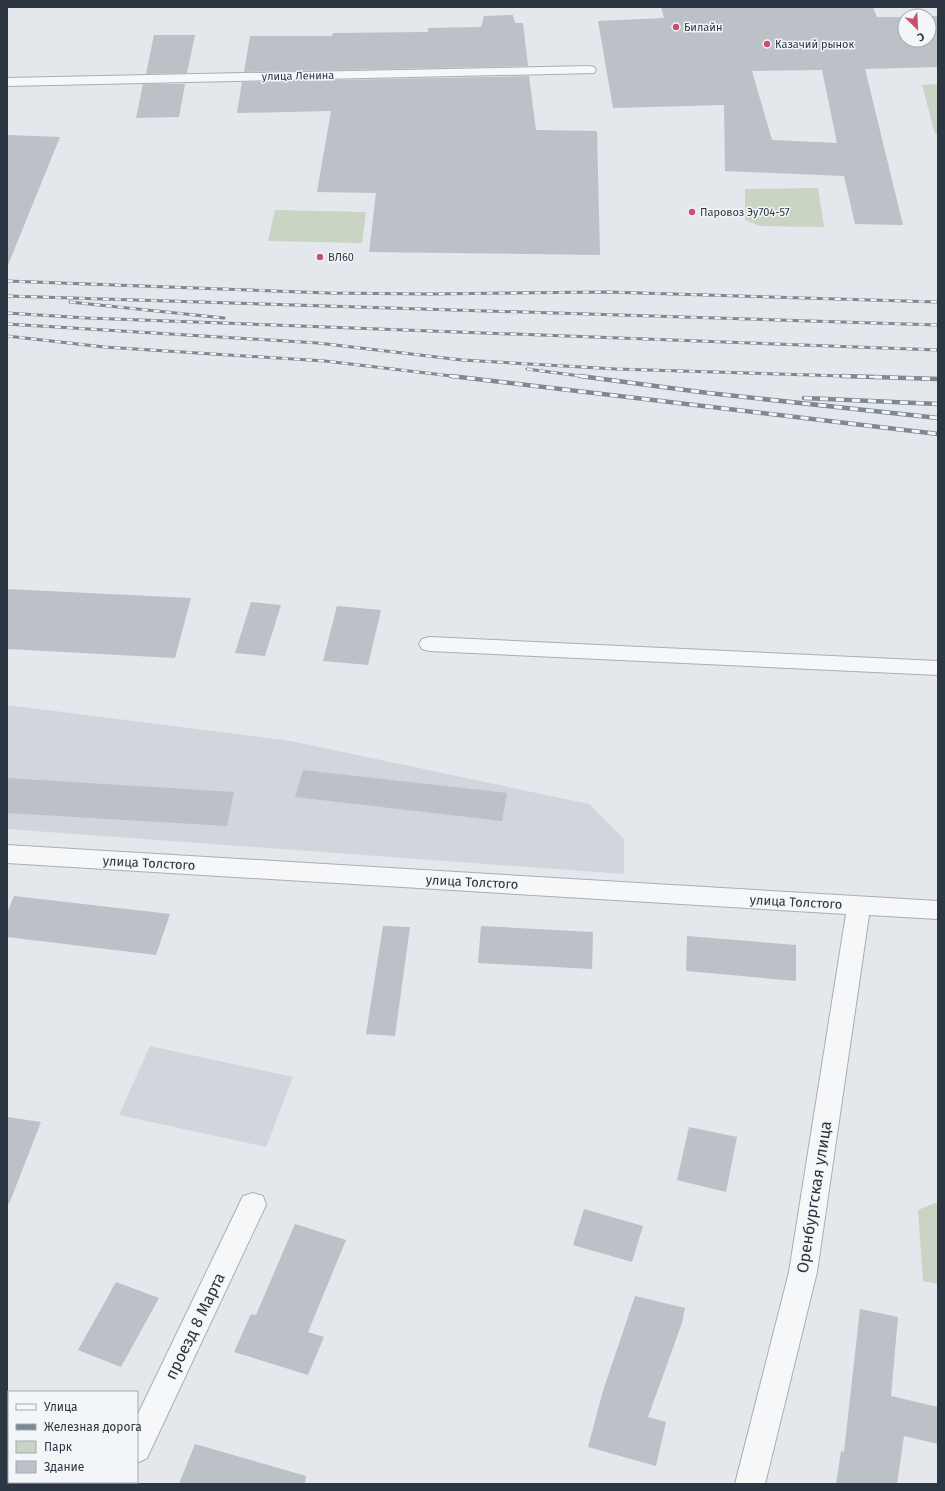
<svg xmlns="http://www.w3.org/2000/svg" width="945" height="1491" font-family="'Fira Sans',sans-serif">
  <rect width="100%" height="100%" fill="#e4e7eb"/>
  <g fill="#d2d6dc">
    <polygon points="7,705 291,741 589,804 624,839 624,874 7,829"/>
    <polygon points="150,1046 293,1077 266,1147 119,1115"/>
  </g>
  <g fill="#cad4c5">
    <polygon points="938,84 938,134 935,134 922,85"/>
    <polygon points="818,188 824,227 760,226 745,220 745,189"/>
    <polygon points="275,210 366,212 362,243 268,241"/>
    <polygon points="938,1202 938,1284 923,1281 918,1210"/>
  </g>
  <g fill="#bbc1c7" fill-rule="evenodd">
    <path d="M661,7H873L877,17H905V40H929L928,16H938V67L865,69L903,225L855,224L844,176L725,171L724,105L613,108L598,21L664,18ZM822,70L837,143L772,140L752,71Z"/>
    <polygon points="513,15 515,23 523,23 528,66 244,72 250,36 332,36 333,33 428,32 428,28 481,27 484,16"/>
    <polygon points="154,35 195,35 187,73 146,74"/>
    <polygon points="529,76 536,130 597,131 600,255 369,252 376,193 317,192 331,111 237,113 242,82"/>
    <polygon points="143,84 185,84 179,117 136,118"/>
    <polygon points="7,135 60,137 8,265 7,264"/>
    <polygon points="7,589 191,598 175,658 7,649"/>
    <polygon points="251,602 281,605 265,656 235,653"/>
    <polygon points="337,606 381,610 368,665 323,661"/>
    <polygon points="303,770 507,793 502,821 295,797"/>
    <polygon points="7,778 234,792 227,826 7,813"/>
    <polygon points="14,896 170,914 156,955 7,937 7,913"/>
    <polygon points="383,926 410,927 395,1036 366,1034"/>
    <polygon points="481,926 593,932 592,969 478,963"/>
    <polygon points="687,936 796,945 796,981 686,971"/>
    <polygon points="7,1117 41,1122 9,1204 7,1203"/>
    <polygon points="689,1127 737,1137 726,1192 677,1180"/>
    <polygon points="584,1209 643,1226 632,1262 573,1245"/>
    <polygon points="295,1224 346,1240 308,1332 324,1337 308,1375 234,1352 251,1314 256,1315"/>
    <polygon points="116,1282 159,1298 121,1367 78,1350"/>
    <polygon points="635,1296 685,1308 682,1323 648,1417 666,1422 656,1466 588,1447 603,1391"/>
    <polygon points="860,1309 898,1317 891,1396 938,1407 938,1444 904,1436 897,1484 836,1484 841,1451 844,1452"/>
    <polygon points="195,1444 306,1476 305,1484 179,1484"/>
  </g>
  <g fill="none" stroke-linecap="round" stroke-linejoin="round">
    <g stroke="#a9aeb5" stroke-width="2">
      <g id="minor">
        <polygon points="589,66 594,67 596,70 594,73 7,86 7,78"/>
        <polygon points="429,637 938,661 938,675 429,651 422,649 419,644 422,639"/>
        <polygon points="7,845 938,901 938,919 869,915 817,1272 765,1484 735,1484 789,1272 846,914 7,863"/>
        <polygon points="253,1193 263,1196 266,1205 147,1458 137,1463 137,1416 243,1196"/>
        <polygon points="106,1482 136,1482 135,1484 105,1484"/>
      </g>
    </g>
    <use href="#minor" fill="#f6f7f9" fill-rule="evenodd"/>
    <g stroke="#7e8893" stroke-width="3">
      <g id="rail-far1">
        <polyline points="7,281 329,293 430,294 607,292 938,302"/>
        <polyline points="7,296 938,325"/>
        <polyline points="70,302 224,318"/>
        <polyline points="7,313 87,318 938,350"/>
        <polyline points="7,324 318,343 462,360 616,369 875,377"/>
        <polyline points="7,336 104,347 325,361 460,377"/>
        <polyline points="527,369 588,377"/>
      </g>
    </g>
    <g stroke="#7e8893" stroke-width="4.5">
      <g id="rail">
        <polyline points="451,376 938,434"/>
        <polyline points="580,376 708,393 938,418"/>
        <polyline points="842,376 938,379"/>
        <polyline points="804,398 938,404"/>
      </g>
    </g>
    <use href="#rail-far1" stroke="#f3f6f8" stroke-width="2" stroke-dasharray="6" stroke-linecap="butt"/>
    <use href="#rail" stroke="#f3f6f8" stroke-width="3" stroke-dasharray="8" stroke-linecap="butt"/>
  </g>
  <g fill="#c7516e" stroke="#f3f6f8" stroke-width="1.5">
    <circle cx="676" cy="27" r="4"/>
    <circle cx="767" cy="44" r="4"/>
    <circle cx="692" cy="212" r="4"/>
    <circle cx="320" cy="257" r="4"/>
  </g>
  <g text-anchor="middle" dominant-baseline="central" stroke-width="3" stroke-linejoin="round" paint-order="stroke">
    <g font-size="11" fill="#2c3642" stroke="#f3f6f8" text-anchor="start">
      <text x="684" y="27">Билайн</text>
      <text x="775" y="44">Казачий рынок</text>
      <text x="700" y="212">Паровоз Эу704-57</text>
      <text x="328" y="257">ВЛ60</text>
    </g>
    <g font-size="11" fill="#2c3642" stroke="#f3f6f8">
      <text transform="translate(298 76) rotate(-1)">улица Ленина</text>
    </g>
    <g font-size="13" fill="#2c3642" stroke="#f3f6f8">
      <text transform="translate(149 863) rotate(3)">улица Толстого</text>
      <text transform="translate(472 882) rotate(3)">улица Толстого</text>
      <text transform="translate(796 902) rotate(3)">улица Толстого</text>
    </g>
    <g font-size="16" fill="#2c3642" stroke="#f3f6f8">
      <text transform="translate(814 1197) rotate(-81)">Оренбургская улица</text>
      <text transform="translate(195 1326) rotate(-64)">проезд 8 Марта</text>
    </g>
  </g>
  <rect width="945" height="1491" fill="none" stroke="#2c3642" stroke-width="16"/>
  <rect x="8" y="1391" width="130" height="92" fill="#f3f6f8" stroke="#a3a9af"/>
  <rect x="16" y="1404" width="20" height="6" fill="#f6f7f9" stroke="#a3a9af"/>
  <text x="44" y="1411" font-size="12" fill="#2c3642">Улица</text>
  <rect x="16" y="1424" width="20" height="6" fill="#7e8893" stroke="#a3a9af"/>
  <text x="44" y="1431" font-size="12" fill="#2c3642">Железная дорога</text>
  <rect x="16" y="1441" width="20" height="12" fill="#cad4c5" stroke="#a3a9af"/>
  <text x="44" y="1451" font-size="12" fill="#2c3642">Парк</text>
  <rect x="16" y="1461" width="20" height="12" fill="#bbc1c7" stroke="#a3a9af"/>
  <text x="44" y="1471" font-size="12" fill="#2c3642">Здание</text>
  <g transform="translate(917 28) rotate(156)"><circle r="19" fill="#f3f6f8" stroke="#a3a9af"/>
  <path d="M0-3L7 15L0 10L-7 15Z" fill="#c7516e"/>
  <text y="-6" font-size="11" font-weight="bold" text-anchor="middle" fill="#2c3642">С</text>
  </g>
</svg>
